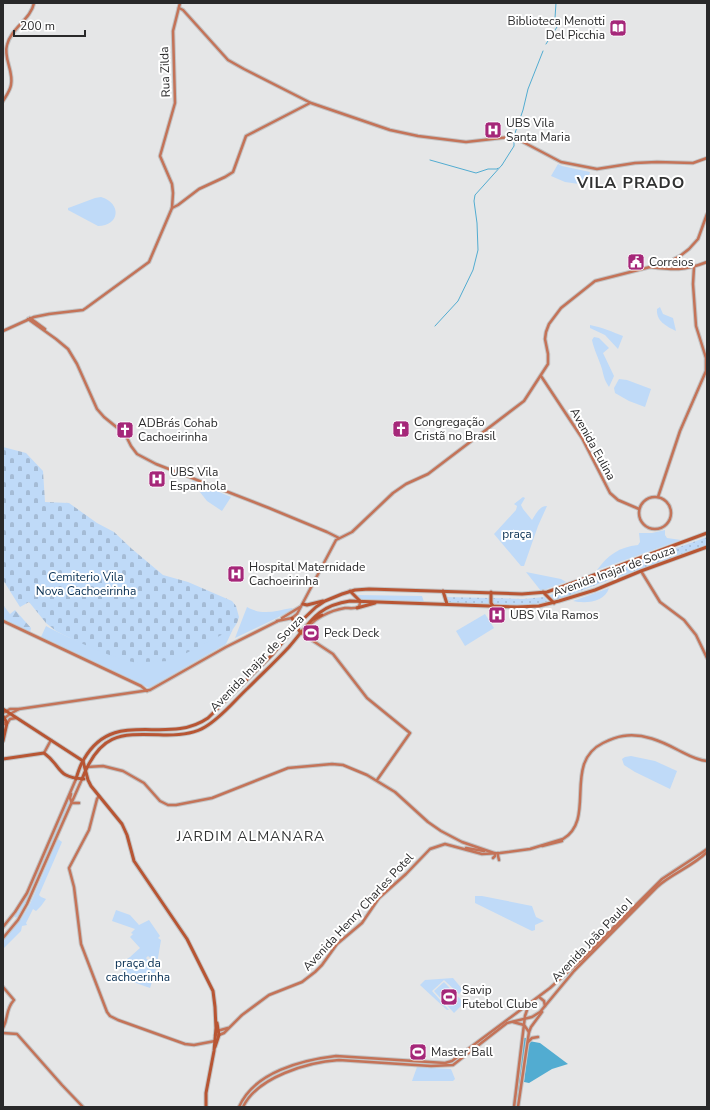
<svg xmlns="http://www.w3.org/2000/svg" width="710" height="1110" font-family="'Nunito Sans',sans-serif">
  <defs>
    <pattern id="grass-dots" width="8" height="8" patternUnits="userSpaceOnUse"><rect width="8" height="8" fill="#bfdaf8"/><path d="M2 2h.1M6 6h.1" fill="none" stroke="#a4bbd5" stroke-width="1.8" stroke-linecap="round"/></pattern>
    <pattern id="forest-firs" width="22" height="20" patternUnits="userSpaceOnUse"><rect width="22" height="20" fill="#bfdaf8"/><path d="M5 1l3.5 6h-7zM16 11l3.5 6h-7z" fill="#a4bbd5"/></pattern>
    <pattern id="cemetery-stones" width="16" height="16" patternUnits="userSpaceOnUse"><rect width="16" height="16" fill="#bfdaf8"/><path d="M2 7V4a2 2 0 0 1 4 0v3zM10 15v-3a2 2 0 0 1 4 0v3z" fill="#a4bbd5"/></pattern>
  </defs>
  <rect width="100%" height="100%" fill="#e5e6e7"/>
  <g fill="url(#grass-dots)">
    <polygon points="707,537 707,545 613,579 609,572"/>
    <polygon points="606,577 609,580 557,600 553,601 547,596"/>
    <polygon points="446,597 489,598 490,604 448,603"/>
    <path d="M544,597L549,602C531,606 513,605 495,605L493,602V598L523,599Z"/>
  </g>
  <polygon fill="url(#forest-firs)" points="3,605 10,614 15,610 31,628 30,633 3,619"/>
  <polygon fill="url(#cemetery-stones)" points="3,447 26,453 43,471 45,502 69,503 97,523 114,532 132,549 163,575 188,582 232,601 236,606 239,617 237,623 233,629 218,639 166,665 149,670 113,660 56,631 46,623 29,602 20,607 3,580"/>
  <g fill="#bfdaf8">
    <polygon points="558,164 562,166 590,172 586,185 565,182 551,176"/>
    <path d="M101,197C122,203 120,226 98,226L68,210V208L71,207L95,198Z"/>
    <path d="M660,307L663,314L673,318L676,331C666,326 656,321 657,309Z"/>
    <path d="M590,325C601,327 613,332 623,336L618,349L605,335L590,328Z"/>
    <path d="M594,337L599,338L609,348L603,353L614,376L609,387C604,379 604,377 602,369C599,359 594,350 592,340Z"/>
    <polygon points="619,379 627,380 651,389 645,407 629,401 615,393 614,388"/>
    <polygon points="193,481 231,497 222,511 207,501 192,482"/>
    <path d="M523,497L525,498L521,505L523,509L532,520C536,514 539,506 547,506L538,526L524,566H521L494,534L516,510L517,506L514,504Z"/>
    <path d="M665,530V535L667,538L681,540L597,570C608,555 619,547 638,545L640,542L639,533H652Z"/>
    <polygon points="526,572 561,579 566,582 541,591"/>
    <path d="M609,588C605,602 586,604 573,601Z"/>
    <polygon points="355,595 422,596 424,602 361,601"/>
    <path d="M247,607C263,616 275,611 292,608L293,609L277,618L235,638Z"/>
    <polygon points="485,614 494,628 465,646 456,631"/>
    <path d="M46,626C61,634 128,667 142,662L171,661L233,629L226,644L149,688L41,637Z"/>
    <polygon points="631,756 655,761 677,771 670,789 635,772 624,765 622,759 625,757"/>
    <polygon points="68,799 70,802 32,892 21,912 16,918 14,916 29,891 47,846 46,844"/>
    <polygon points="58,839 62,842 39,895 41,897 46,899 41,906 36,911 33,909 26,923 27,925 22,926 21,931 3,949 3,940 21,919 30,904"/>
    <polygon points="475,896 482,896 532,906 536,917 544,921 535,925 535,930 532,931 475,903"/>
    <polygon points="116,910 130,915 139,925 149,920 160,936 158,938 161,940 157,964 148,956 146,958 156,969 150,988 122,978 124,971 122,969 124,961 130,957 140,948 130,937 133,934 131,933 135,929 112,921"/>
    <polygon points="453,978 463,990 459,994 444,980 432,991 449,1010 447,1010 420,985 425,980"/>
    <polygon points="444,982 464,1003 454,1013 434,991"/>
    <polygon points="417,1067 451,1069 455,1079 453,1081 412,1081"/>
  </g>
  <polygon fill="#52acd1" points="529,1041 540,1043 568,1064 552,1069 529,1083 524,1082"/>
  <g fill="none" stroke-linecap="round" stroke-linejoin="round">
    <g stroke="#52acd1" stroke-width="1">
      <polyline points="546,44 557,27 555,18 556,3"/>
      <polyline points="514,136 523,110 528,89 543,51"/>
      <polyline points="430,160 476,173 488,169 497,169 498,168"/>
      <polyline points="502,165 514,146 514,142"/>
      <polyline points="435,326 458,301 473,270 478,250 477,223 474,201 475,195 502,165"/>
    </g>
    <polyline stroke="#52acd1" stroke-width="2.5" points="516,1107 525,1039"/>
    <g stroke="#c3c4c5" stroke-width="4.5">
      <g id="secondary">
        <polyline points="179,8 183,10 228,60 244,69 311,103 390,130 418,136 466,142 510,137 523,142 561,162 597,169 635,163 657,162 693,163 707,158"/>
        <path d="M3,101C6,96 10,91 11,85C14,71 3,58 7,45C11,28 31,19 34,3"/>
        <polyline points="172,208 178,205 199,189 225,177 233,172 246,136 310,103"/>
        <path d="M650,267C674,270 684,271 707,262"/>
        <polyline points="30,318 45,329"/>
        <polyline points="28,319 56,339 68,349 77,364 97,409 104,417 125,434 131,446 137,454 156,464 269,508 327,532 339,538"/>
        <polyline points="3,331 34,317 49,314 83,310 86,308 149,262 172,208 173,193 172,184 160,156 175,103 173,31 180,3"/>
        <polyline points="541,376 582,438 610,493 618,500 639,509"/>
        <circle cx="655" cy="513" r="16"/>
        <polyline points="658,497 680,431 706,371 706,358 696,326 693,284 694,267"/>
        <polyline points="641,571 660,602 684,620 696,635 707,658"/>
        <polyline points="282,618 300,607"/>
        <polyline points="3,621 141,686 147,691"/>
        <polyline points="277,621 292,618 297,614 336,540 352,532 393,493 406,484 428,474 524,401 548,364 548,354 545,339 546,332 549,324 561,308 595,281 650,267 670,261 680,256 689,249 698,239 707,214"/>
        <polyline points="301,633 333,654 367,698 410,733 377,780"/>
        <path d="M307,637L305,633C310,619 332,610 345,608C349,608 355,609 358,607C360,606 360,604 360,601"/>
        <polyline points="3,713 10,709 19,709 150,690 226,647 278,621"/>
        <polyline points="3,719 10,714 19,709"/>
        <polyline points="3,722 6,725 10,719 16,718"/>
        <polyline points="44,753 51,740"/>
        <polyline points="87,767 103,766 123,771 144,783 160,801 168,805 176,805 212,798 288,768 332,764 343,765 367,775 395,792 428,822 441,831 462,842 494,853"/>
        <polyline points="71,794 70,798 72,803"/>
        <polyline points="99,796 97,799 89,830 69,868 74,887 81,944 107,1012 110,1016 118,1020 185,1044 194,1045 215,1041"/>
        <polyline points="72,803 79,803"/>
        <polyline points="542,846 562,841"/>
        <polyline points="466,848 484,851"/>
        <polyline points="498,853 498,856 499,860"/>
        <polyline points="493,858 495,856 495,853"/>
        <polyline points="3,927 15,912 27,893 76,779"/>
        <polyline points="3,938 18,920 27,904 82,779"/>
        <path d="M3,987L14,1000C5,1010 9,1017 3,1028"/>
        <polyline points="539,997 544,1001 545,1006"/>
        <polyline points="513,1022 524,1025 529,1032"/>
        <polyline points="217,1031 228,1028"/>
        <polyline points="3,1033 17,1034 62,1085 83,1107"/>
        <path d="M215,1035H219L224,1033L242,1015L269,995L302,982L315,972L322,965L337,944L362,923L379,898L406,874L430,849L445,844L482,854L500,853L530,849L563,839C597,819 562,763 603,743C609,740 616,737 623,736C643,733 661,741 678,750C688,755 696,760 707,761"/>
        <polyline points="528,1042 532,1038 538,1037"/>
        <path d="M239,1107C254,1072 302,1060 336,1056L445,1063L452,1061L550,988L583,958L662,879L700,854L707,849"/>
        <path d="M243,1107C257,1077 308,1062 339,1060L431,1066L453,1065L507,1023L532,1017L540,1012L574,971L657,887C672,873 692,867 707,852"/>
        <polyline points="514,1107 525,1016 527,1010 531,1003"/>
        <polyline points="518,1107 529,1032 531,1027 542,1012"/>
      </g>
    </g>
    <g stroke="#c3c4c5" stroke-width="5">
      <g id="primary">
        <polyline points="350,591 360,601"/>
        <polyline points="443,591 447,604"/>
        <polyline points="491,592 491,603 493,606"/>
        <polyline points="543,592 554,603"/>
        <polyline points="303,604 307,605 323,601"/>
        <polyline points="357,608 375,603"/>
        <polyline points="292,618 300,632"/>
        <polyline points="314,619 322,615"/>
        <polyline points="3,709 83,761"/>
        <polyline points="3,716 7,723 3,741"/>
        <path d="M3,759L44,753C63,767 55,777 84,779"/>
        <polyline points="83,761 88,780 91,786 122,824 127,835 134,861 187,939 213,991 215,1007 216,1028 214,1051 206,1093 206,1107"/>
        <path d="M76,779C78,772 80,765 84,759C115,706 166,747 208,718L272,655L296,626L316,607L325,601L342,594L355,590L369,589L522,594L547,592L564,586L707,533"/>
        <path d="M82,779C101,730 122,734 167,735C180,735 194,734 205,727C222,717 234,701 248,688C262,674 276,661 289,647C310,623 316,606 350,601L517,607L539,606L559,601L595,590L641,571L707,547"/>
        <polyline points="215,1047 219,1035 217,1023"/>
      </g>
    </g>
    <use href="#secondary" stroke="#c47358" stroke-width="2.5"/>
    <use href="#primary" stroke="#b85533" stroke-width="3"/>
  </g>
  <defs>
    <g id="library-square" transform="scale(0.9)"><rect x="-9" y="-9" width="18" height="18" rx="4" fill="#a52779" stroke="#fff"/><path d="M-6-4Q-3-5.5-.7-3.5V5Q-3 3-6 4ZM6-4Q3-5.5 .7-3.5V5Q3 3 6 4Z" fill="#fff"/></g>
    <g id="hospital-square" transform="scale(0.9)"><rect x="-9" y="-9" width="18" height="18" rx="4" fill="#a52779" stroke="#fff"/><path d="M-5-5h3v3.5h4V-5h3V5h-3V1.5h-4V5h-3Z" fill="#fff"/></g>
    <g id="civic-square" transform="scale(0.9)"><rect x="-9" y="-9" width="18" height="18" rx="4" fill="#a52779" stroke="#fff"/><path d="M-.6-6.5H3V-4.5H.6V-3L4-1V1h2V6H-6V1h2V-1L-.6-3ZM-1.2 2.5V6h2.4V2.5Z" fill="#fff"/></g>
    <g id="church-square" transform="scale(0.9)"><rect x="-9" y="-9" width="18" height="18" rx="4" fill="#a52779" stroke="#fff"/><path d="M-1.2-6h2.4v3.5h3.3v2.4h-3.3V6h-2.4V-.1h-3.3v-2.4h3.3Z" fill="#fff"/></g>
    <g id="stadium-square" transform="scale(0.9)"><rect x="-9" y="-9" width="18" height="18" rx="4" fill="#a52779" stroke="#fff"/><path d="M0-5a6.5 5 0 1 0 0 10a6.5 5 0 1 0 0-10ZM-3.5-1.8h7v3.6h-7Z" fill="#fff"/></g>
  </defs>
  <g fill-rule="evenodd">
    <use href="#library-square" x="618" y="28"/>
    <use href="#hospital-square" x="493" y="130"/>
    <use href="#civic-square" x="636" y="262"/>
    <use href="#church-square" x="401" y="429"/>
    <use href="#church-square" x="125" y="430"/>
    <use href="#hospital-square" x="157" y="479"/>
    <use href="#hospital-square" x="236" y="574"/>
    <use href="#hospital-square" x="497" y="615"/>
    <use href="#stadium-square" x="311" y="633"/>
    <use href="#stadium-square" x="449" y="997"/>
    <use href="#stadium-square" x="418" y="1052"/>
  </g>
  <g text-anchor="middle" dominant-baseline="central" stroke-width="4" stroke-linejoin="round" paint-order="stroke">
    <g font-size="12" fill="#29292a" stroke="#fff" text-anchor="start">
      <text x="605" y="21" text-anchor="end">Biblioteca Menotti<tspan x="605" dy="14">Del Picchia</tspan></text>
      <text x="506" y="123">UBS Vila<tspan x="506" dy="14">Santa Maria</tspan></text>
      <text x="649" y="262">Correios</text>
      <text x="414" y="422">Congregação<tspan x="414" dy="14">Cristã no Brasil</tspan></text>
      <text x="138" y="423">ADBrás Cohab<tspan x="138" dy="14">Cachoeirinha</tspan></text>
      <text x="170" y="472">UBS Vila<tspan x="170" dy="14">Espanhola</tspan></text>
      <text x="249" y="567">Hospital Maternidade<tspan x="249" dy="14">Cachoeirinha</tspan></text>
      <text x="510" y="615">UBS Vila Ramos</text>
      <text x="324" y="633">Peck Deck</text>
      <text x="462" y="990">Savip<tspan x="462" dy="14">Futebol Clube</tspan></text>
      <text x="431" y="1052">Master Ball</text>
    </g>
    <g font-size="12" fill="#29292a" stroke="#fff">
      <text transform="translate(165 72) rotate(-92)">Rua Zilda</text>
      <text transform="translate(593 444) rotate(61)">Avenida Eulina</text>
      <text transform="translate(614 571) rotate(-20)">Avenida Inajar de Souza</text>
      <text transform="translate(257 663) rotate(-46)">Avenida Inajar de Souza</text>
      <text transform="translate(358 912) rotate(-47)">Avenida Henry Charles Potel</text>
      <text transform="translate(592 940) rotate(-46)">Avenida João Paulo I</text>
    </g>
    <g font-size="12" fill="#052d51" stroke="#fff">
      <text x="517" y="534">praça</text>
      <text x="86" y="577">Cemiterio Vila<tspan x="86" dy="14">Nova Cachoeirinha</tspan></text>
      <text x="138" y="963">praça da<tspan x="138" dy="14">cachoerinha</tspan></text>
    </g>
    <g font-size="14" letter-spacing="1" fill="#313232" stroke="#fff">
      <text x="251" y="836">JARDIM ALMANARA</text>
    </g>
    <g font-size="16" font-weight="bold" letter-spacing="1" fill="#313232" stroke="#fff">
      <text x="631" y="183">VILA PRADO</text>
    </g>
  </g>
  <rect width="710" height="1110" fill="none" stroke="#29292a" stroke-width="8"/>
  <path d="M14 30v6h71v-6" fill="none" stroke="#29292a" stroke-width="2"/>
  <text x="20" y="30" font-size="12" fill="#29292a" stroke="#ffffff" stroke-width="3" paint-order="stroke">200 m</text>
</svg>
